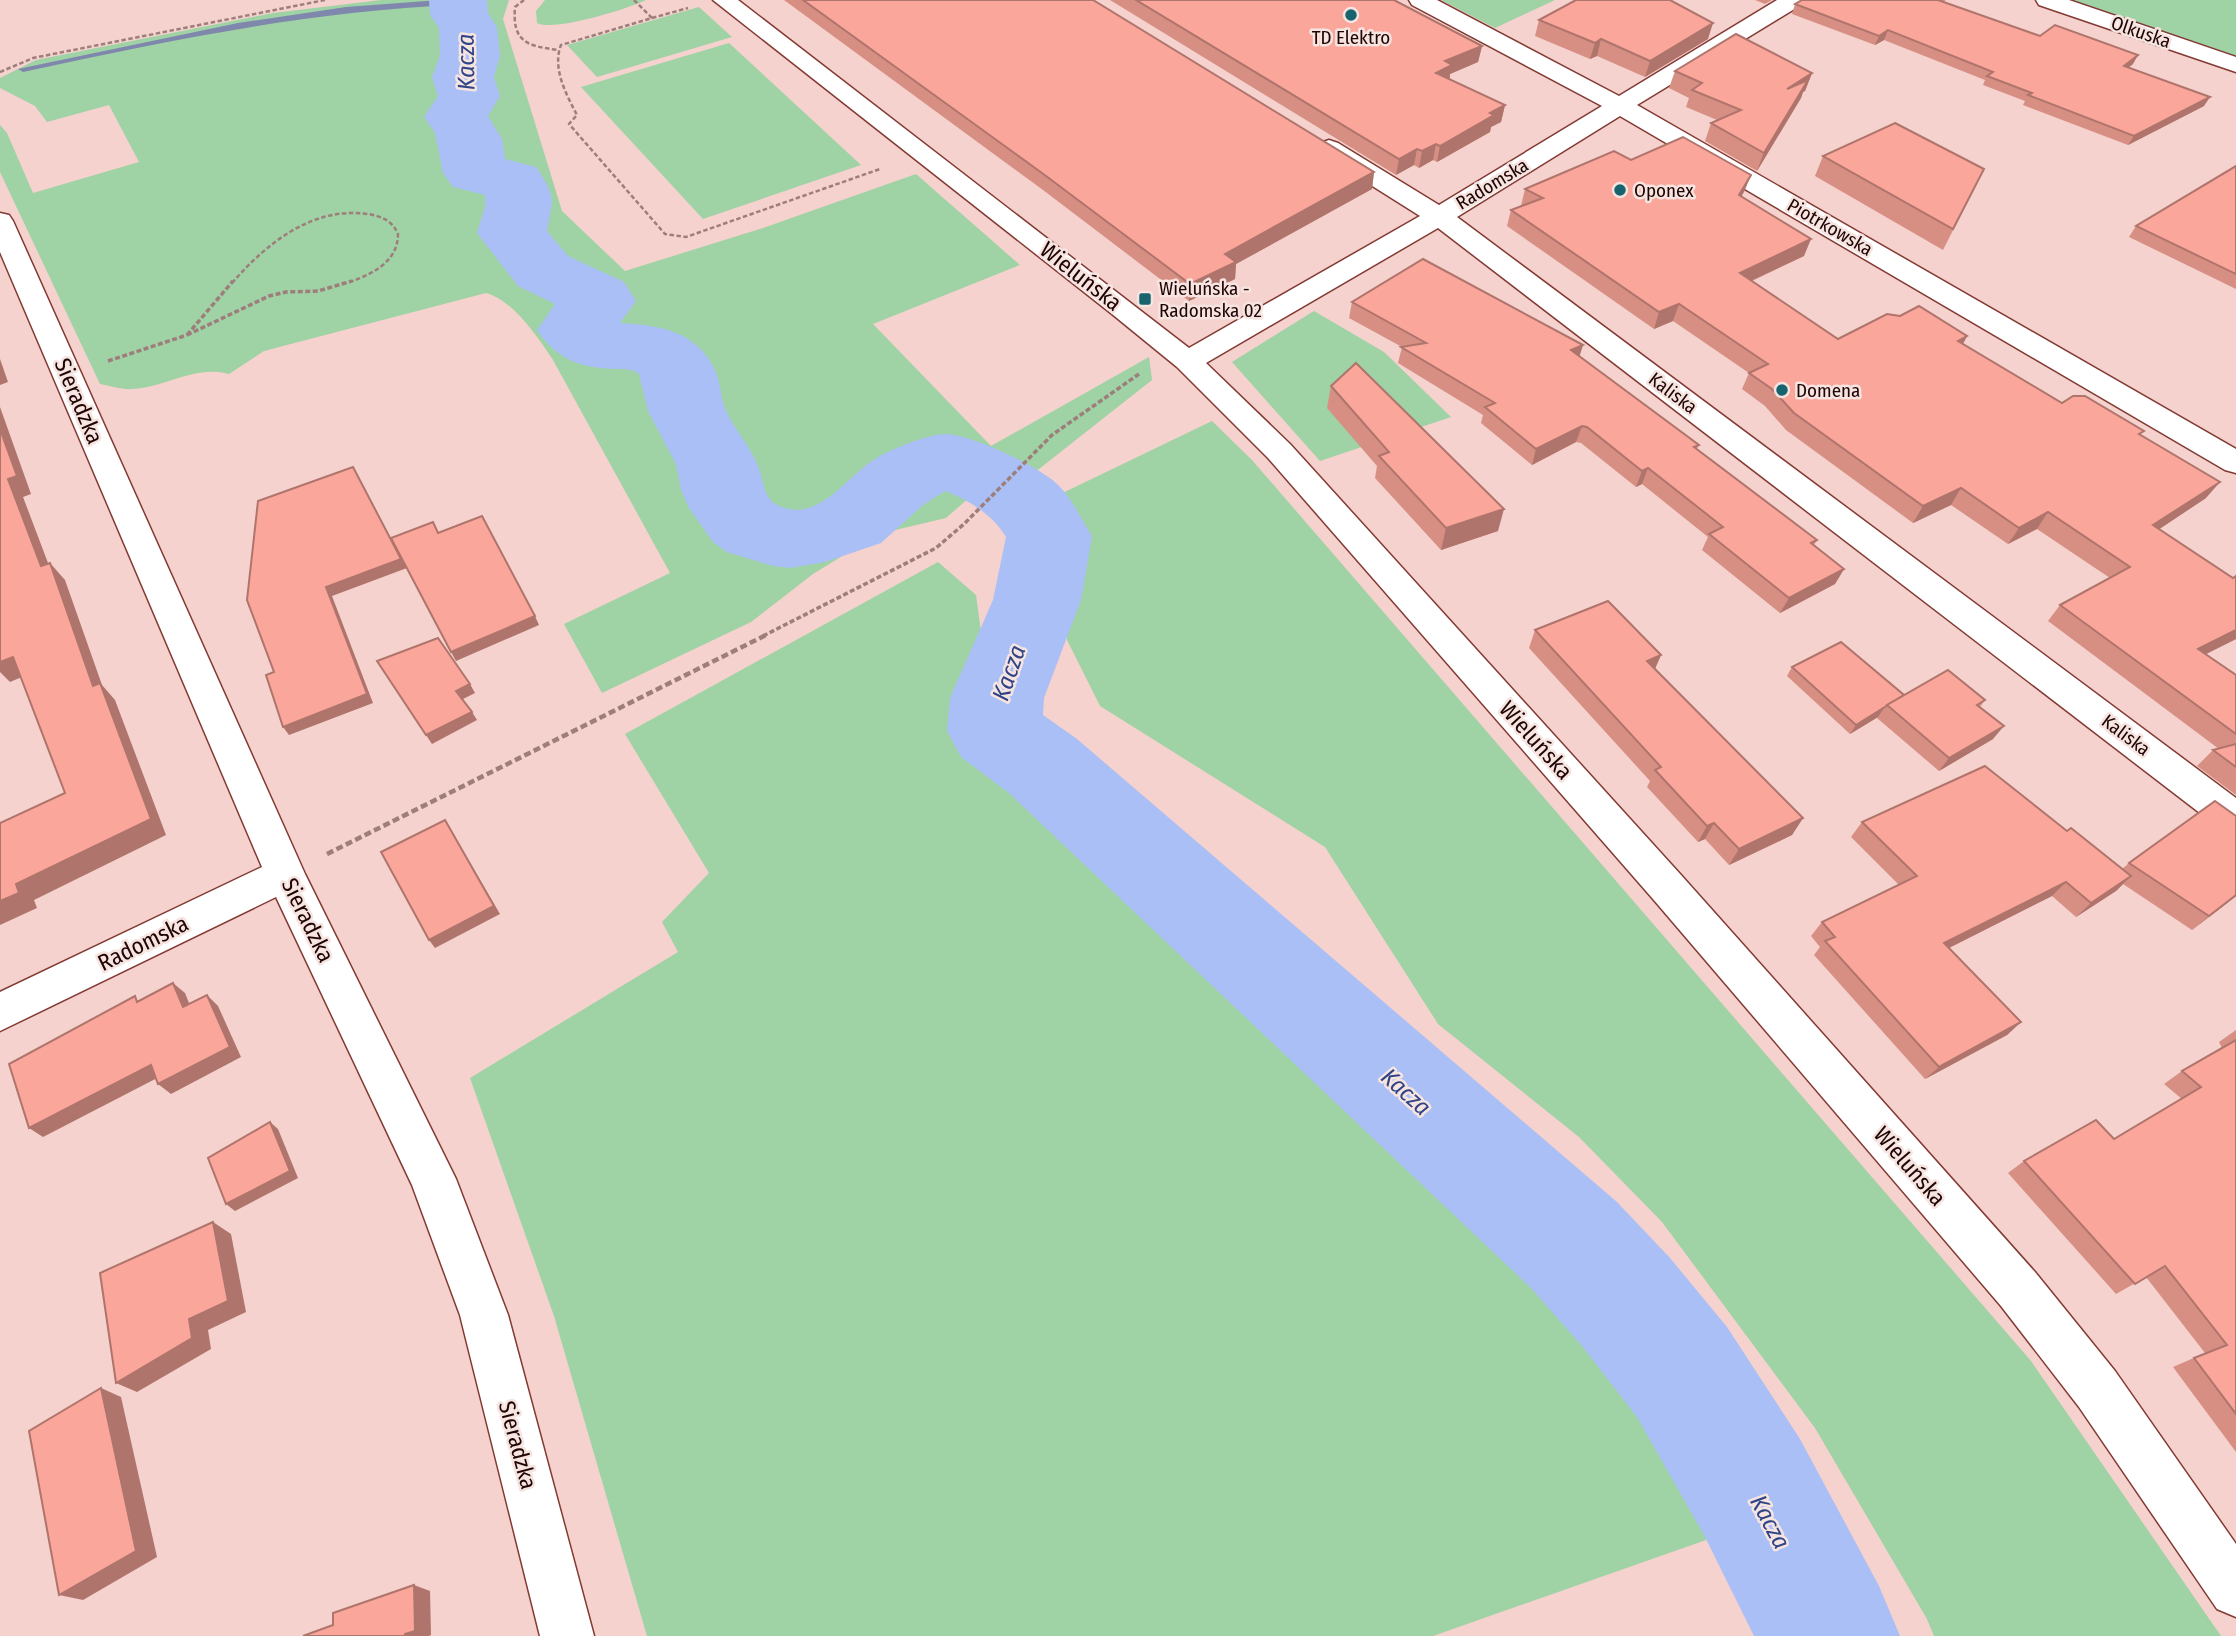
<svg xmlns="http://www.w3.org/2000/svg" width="2236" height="1636" font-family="'Fira Sans Condensed',sans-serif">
  <rect width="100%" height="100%" fill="#f5d2cd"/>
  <g fill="#9fd2a5">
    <path d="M381,0H509L503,19L562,211L625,271L763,228L916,174L1020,265L873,324L991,446L1149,357L1152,380L1025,480L1001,456L957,483L970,497L946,518L878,534L813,574L751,622L602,693L564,624L670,573L553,360C537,336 514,301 486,293L264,351L229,374C194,365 167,387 133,389C123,390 111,386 100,384L0,172V125L7,133L33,193L139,162L109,105L47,122L35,106L0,88V78L36,60L273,13Z"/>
    <path d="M545,0H646C628,9 553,32 537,23L536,11Z"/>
    <polygon points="1441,0 1555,0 1495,28"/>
    <polygon points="2066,0 2236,0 2236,57"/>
    <polygon points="699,7 732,37 597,77 567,45"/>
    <polygon points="729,43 861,165 703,219 581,87"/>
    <polygon points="1314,311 1384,352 1451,417 1320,461 1232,362"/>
    <polygon points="1212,421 1252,460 2031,1361 2221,1636 1934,1636 1927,1619 1815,1428 1662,1222 1579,1137 1438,1024 1325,847 1100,706 1067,640 1063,577 1071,539 1057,512 1046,501"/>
    <polygon points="938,562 976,595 982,639 962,697 988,761 1031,780 1120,868 1171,904 1350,1086 1581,1305 1622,1360 1726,1533 1433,1636 647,1636 554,1316 470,1078 678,952 662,922 709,873 625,734"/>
  </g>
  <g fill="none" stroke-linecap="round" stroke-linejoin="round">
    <path fill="#8087ad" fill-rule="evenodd" d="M440,0L461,2L456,5C309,11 167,41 23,72L18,69L238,23L346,7Z"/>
    <path fill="#a9bff6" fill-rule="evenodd" d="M429,0H487L488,13L497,27L500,56L494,77L500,96L488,116L502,139L505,159L536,167C557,198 553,196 547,231L568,256L624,282L636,301L620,323C659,325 697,331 715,370C721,383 720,397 726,411C735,430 750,446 758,466C765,483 762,502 785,508C822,519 848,475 875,459C889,450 928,434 945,434C971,434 1037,466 1056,483C1071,496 1081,519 1092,536L1081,600L1044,698L1043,715L1077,739L1617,1202L1670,1258L1727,1327L1800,1439L1879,1586L1900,1636H1754L1704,1535L1637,1417L1582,1346L1531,1288L1009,793L961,757L947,731L950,698L993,600L1006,537C993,515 969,500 945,491L923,505L881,543L825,562L790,568L773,566L727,552L713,542L689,508L681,490L676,464L648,411L639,374C632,368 622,369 613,369C578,367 557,359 537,330L555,304L518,286L477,233L485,207V195L453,187L443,173L435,133L424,117L438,96L432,77L440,56L439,28L430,15Z"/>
    <g stroke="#833a33" stroke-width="3">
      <g id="minor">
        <polygon points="713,0 738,0 1189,348 1420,216 1320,153 1316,148 1320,143 1329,140 1338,143 1439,205 1602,106 1412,5 1409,0 1437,0 1619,96 1777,0 1804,0 1801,5 1637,105 2236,449 2236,473 2225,470 1620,116 1457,217 2236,798 2236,835 2222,830 1438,228 1206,363 1290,444 1681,875 2035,1272 2115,1371 2236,1544 2236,1617 2217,1609 2079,1407 2001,1306 1653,899 1268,458 1177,367 1112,314"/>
        <polygon points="2036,0 2069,0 2236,57 2236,72 2039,5"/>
        <polygon points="0,213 9,215 13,221 305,874 456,1179 508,1315 594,1636 540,1636 460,1315 412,1185 276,897 0,1031 0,992 262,867 0,252"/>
      </g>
    </g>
    <g stroke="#9e7e7b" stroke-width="2.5" stroke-dasharray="4.5 2.5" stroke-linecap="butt">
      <path d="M524,0L515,7C512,42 527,46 558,50"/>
      <path d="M634,0L652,18L561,45C552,68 566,94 577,115L569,124L665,234L686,237L880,169"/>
      <polyline points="652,18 688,8"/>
      <polyline points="0,72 33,58 325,0"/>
      <path d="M232,283C266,244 312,206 368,214C381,216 393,221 398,234C398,263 370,275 347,283"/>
    </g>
    <g stroke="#9e7e7b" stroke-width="3.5" stroke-dasharray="5 2.5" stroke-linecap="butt">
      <polyline points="187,335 233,281"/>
      <polyline points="187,335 269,296 286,292 318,291 352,281"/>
      <polyline points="108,361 187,335"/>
      <polyline points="763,636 936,548 964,524 1052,435 1139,374"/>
    </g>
    <polyline stroke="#9e7e7b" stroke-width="4.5" stroke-dasharray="7 3.5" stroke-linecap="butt" points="327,854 766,635"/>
    <use href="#minor" fill="#fff" fill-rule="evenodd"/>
  </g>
  <g fill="#d78f84">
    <polygon points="784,0 1093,0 1374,172 1372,189 1236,264 1235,279 1189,301 1043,190"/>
    <polygon points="1110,0 1394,0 1482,46 1478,62 1450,74 1450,79 1505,105 1501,122 1491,127 1490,132 1437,162 1433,160 1419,168 1414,165 1396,175"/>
    <polygon points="1755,0 1772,0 1765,4"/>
    <polygon points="1802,0 1946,0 1943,2 2040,36 2133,64 2129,67 2204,106 2128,145 2023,105 2025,101 1983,85 1985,80 1884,40 1875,45 1792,14 1795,4"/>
    <polygon points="1539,20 1708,39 1645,77 1597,56 1590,59 1535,36"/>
    <polygon points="1675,71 1812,73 1805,91 1803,92 1801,98 1757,171 1705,141 1711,123 1717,120 1686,107 1689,98 1669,88"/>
    <polygon points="1823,156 1984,169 1943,250 1815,176"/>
    <polygon points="1631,160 1751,175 1741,197 1804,256 1752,281 1838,339 1967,336 1963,344 2062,403 2141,435 2206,498 2159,529 2236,639 2206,654 2236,675 2236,795 2197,766 2213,750 2219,749 2048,621 2060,605 2110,578 2037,529 2008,544 1951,505 1913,523 1786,430 1765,406 1742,389 1749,373 1673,321 1654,329 1507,226 1511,210 1521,206 1525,189"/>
    <polygon points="2236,166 2236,289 2129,237 2136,226"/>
    <polygon points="1352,302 1583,345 1579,356 1699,445 1697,449 1817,540 1814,545 1844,569 1835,584 1780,613 1702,550 1708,537 1642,484 1636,487 1581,443 1576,442 1532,465 1481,423 1483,415 1398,363 1402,347 1349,318"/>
    <polygon points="1331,386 1498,531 1441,550 1375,478 1377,466 1327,408"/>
    <polygon points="1535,630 1661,655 1655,669 1803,818 1792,835 1729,865 1705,839 1698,842 1647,787 1650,781 1529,648"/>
    <polygon points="1792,667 1904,695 1985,700 1980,707 1993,739 1939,771 1877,718 1878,717 1850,734 1787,676"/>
    <polygon points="1862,822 2067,831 2122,869 2129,863 2236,896 2192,930 2123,884 2116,891 2076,917 2052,896 1949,948 2021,1022 2007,1035 1925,1079 1814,955 1820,947 1811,936 1822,922 1899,885 1851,837"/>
    <polygon points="2236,1030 2236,1452 2173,1367 2205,1353 2146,1277 2116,1294 2008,1173 2024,1161 2114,1139 2182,1099 2164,1084 2182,1071 2222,1048 2219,1042"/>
  </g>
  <g fill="#af746c">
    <polygon points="1713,23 1708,39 1645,77 1650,61"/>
    <polygon points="1888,30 1884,40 1875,45 1879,36"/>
    <polygon points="1601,39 1597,56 1590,59 1595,43"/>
    <polygon points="1482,46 1478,62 1450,74 1449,82 1436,73 1445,61"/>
    <polygon points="2138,55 2133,64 2119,75 2124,66"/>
    <polygon points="1812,73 1805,91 1803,92 1801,98 1757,171 1787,89"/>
    <polygon points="2210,97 2204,106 2128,145 2134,136"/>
    <polygon points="1505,105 1501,122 1491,127 1490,132 1437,162 1440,146 1490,113"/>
    <polygon points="1436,144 1433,160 1419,168 1422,151"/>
    <polygon points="1417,149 1414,165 1396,175 1399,159"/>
    <polygon points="1374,172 1372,189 1236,264 1235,279 1189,301 1190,284 1225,254"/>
    <polygon points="1751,175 1744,192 1733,211 1739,195"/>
    <polygon points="1811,239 1804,256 1733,289 1740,273"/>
    <polygon points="1679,304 1673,321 1654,329 1659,312"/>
    <polygon points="1967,336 1958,353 1958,341"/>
    <polygon points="1583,345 1578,361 1571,350"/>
    <polygon points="0,359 8,382 0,385"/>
    <polygon points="0,407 31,494 23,497 56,584 41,566 8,479 0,429"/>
    <polygon points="1582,426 1576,442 1532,465 1536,449"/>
    <polygon points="1648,468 1642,484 1636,487 1642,471"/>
    <polygon points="2220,482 2206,498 2140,542 2153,525"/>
    <polygon points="1961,488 1951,505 1913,523 1923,506"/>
    <polygon points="1504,509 1498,531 1441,550 1446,528"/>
    <polygon points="2048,512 2037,529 2008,544 2019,528"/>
    <polygon points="401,559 407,568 332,596 373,703 289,735 283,727 326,587"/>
    <polygon points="50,563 65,580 102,685 115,700 166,835 34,900 37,908 0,925 0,901 16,884 151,819 93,686"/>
    <polygon points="1844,569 1835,584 1780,613 1789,598"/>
    <polygon points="535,616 539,625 456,661 451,652"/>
    <polygon points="2236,630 2236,639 2184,665 2198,649"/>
    <polygon points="1661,655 1653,673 1647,661"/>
    <polygon points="13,657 29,674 10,682 0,672 0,662"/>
    <polygon points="470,684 475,693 461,700 456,691"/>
    <polygon points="1884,708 1878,717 1850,734 1856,725"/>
    <polygon points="472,712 477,720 432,744 426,735"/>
    <polygon points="2004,726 1993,739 1939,771 1949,758"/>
    <polygon points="1803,818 1792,835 1729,865 1739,849"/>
    <polygon points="445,820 500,914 435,948 429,940"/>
    <polygon points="1714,823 1705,839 1698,842 1707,826"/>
    <polygon points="2131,876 2116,891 2076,917 2091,903"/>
    <polygon points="2066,882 2052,896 1931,957 1944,943"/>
    <polygon points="2236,895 2236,896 2192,930 2209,916"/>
    <polygon points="173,983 185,993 195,1018 183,1007"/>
    <polygon points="207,995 218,1006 241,1057 171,1094 158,1084"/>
    <polygon points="2021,1022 2007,1035 1925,1079 1939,1067"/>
    <polygon points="151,1065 163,1075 43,1137 29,1128"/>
    <polygon points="270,1122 278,1129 298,1178 235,1211 226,1204"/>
    <polygon points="213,1222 231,1234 246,1312 208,1330 211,1349 137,1392 116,1383 189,1319"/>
    <polygon points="101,1388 121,1397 157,1557 83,1600 59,1595"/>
    <polygon points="414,1585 430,1591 431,1635 429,1636 405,1636"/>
  </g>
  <g fill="#faa69a" stroke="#af746c" stroke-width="2">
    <polygon points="803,0 1093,0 1374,172 1225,254 1236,262 1190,284 1042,173"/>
    <polygon points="1136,0 1394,0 1482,46 1445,61 1452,65 1436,73 1505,105 1490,113 1494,115 1440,146 1436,144 1422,151 1417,149 1399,159"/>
    <polygon points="1576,0 1670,0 1713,23 1650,61 1601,39 1595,43 1539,20"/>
    <polygon points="1802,0 1938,0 2040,36 2055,25 2138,55 2124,66 2210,97 2134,136 2028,95 2032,93 1987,76 1993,72 1888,30 1879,36 1795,4"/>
    <polygon points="1736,34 1812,73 1787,89 1808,80 1764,153 1711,123 1741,110 1692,90 1702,83 1675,71"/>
    <polygon points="1895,123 1984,169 1953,229 1823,156"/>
    <polygon points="1683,137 1751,175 1739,195 1811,239 1740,273 1838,339 1887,314 1900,316 1919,306 1967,336 1958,341 2062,403 2073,396 2085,396 2144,431 2139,434 2220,482 2153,525 2233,578 2236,576 2236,630 2198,649 2236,675 2236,734 2060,605 2130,567 2048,512 2019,528 1961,488 1923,506 1794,413 1772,389 1749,373 1768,364 1679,304 1659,312 1511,210 1543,198 1525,189 1614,151 1631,160"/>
    <polygon points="2236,166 2236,274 2136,226"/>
    <polygon points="1423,259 1583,345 1571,350 1699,445 1694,447 1817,540 1811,543 1844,569 1789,598 1709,534 1723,527 1648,468 1642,471 1587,427 1582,426 1536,449 1485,407 1495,403 1401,347 1426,343 1352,302"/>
    <polygon points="1356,363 1504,509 1446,528 1379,456 1389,452 1331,386"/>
    <polygon points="0,429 17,476 8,479 41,566 50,563 93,686 100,683 151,819 16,884 19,893 0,901 0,823 65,793 13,657 0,662"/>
    <polygon points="353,467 401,559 326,587 367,694 283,727 266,675 274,672 247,600 258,501"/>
    <polygon points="482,516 535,616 451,652 391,538 433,522 438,533"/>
    <polygon points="1608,601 1661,655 1647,661 1803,818 1739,849 1714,823 1707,826 1655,770 1661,767 1535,630"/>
    <polygon points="438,638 470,684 456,691 472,712 426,735 377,661"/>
    <polygon points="1841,642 1904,695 1856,725 1792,667"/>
    <polygon points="1948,670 1985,700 1977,705 2004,726 1949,758 1887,705"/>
    <polygon points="2236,744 2236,767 2213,750"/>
    <polygon points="1985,766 2067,831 2071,828 2131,876 2091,903 2066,882 1944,943 2021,1022 1939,1067 1825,941 1835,937 1822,922 1917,876 1862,822"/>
    <polygon points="2215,801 2236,816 2236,895 2209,916 2129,863"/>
    <polygon points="445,820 494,906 429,940 381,852"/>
    <polygon points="173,983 183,1007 207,995 230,1047 158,1084 151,1065 29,1128 9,1064 135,996 137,1002"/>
    <polygon points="2236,1040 2236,1414 2194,1358 2227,1345 2165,1266 2135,1284 2024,1161 2096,1120 2114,1139 2201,1087 2182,1071"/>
    <polygon points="270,1122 290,1171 226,1204 208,1158"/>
    <polygon points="213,1222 228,1301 189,1319 192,1338 116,1383 100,1273"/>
    <polygon points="101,1388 136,1551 59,1595 29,1431"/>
    <polygon points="414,1585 415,1631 405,1634 405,1636 303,1636 333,1625 333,1613"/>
  </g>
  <g fill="#18646e" stroke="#f6e4e1" stroke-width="2.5">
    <circle cx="1351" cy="15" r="7"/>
    <circle cx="1620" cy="190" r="7"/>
    <rect x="1138" y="292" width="14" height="14" rx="3.5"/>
    <circle cx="1782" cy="390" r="7"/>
  </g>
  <g text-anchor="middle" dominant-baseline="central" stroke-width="5" stroke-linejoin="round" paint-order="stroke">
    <g font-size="19" fill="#1f0403" stroke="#f6e4e1">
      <text transform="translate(2141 32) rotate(19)">Olkuska</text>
      <text transform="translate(1492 184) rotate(-31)">Radomska</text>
      <text transform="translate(1830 227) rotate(30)">Piotrkowska</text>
      <text transform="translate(1673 393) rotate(37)">Kaliska</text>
      <text transform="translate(2126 735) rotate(37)">Kaliska</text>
    </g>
    <g font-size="19" fill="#1f0403" stroke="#f6e4e1" text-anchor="start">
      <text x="1351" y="37" text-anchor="middle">TD Elektro</text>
      <text x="1634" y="190">Oponex</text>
      <text x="1159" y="288">Wieluńska -<tspan x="1159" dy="22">Radomska 02</tspan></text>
      <text x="1796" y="390">Domena</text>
    </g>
    <g font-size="23" fill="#1f0403" stroke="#f6e4e1">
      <text transform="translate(1081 276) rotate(38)">Wieluńska</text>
      <text transform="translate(79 401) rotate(67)">Sieradzka</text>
      <text transform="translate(1536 740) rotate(48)">Wieluńska</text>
      <text transform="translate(308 920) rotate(64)">Sieradzka</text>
      <text transform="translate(143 943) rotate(-26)">Radomska</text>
      <text transform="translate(1910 1166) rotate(49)">Wieluńska</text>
      <text transform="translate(518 1445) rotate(75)">Sieradzka</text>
    </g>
    <g font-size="24" font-style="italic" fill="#2f4486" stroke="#f6e4e1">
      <text transform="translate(466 62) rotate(-91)">Kacza</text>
      <text transform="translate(1009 673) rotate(-71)">Kacza</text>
      <text transform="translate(1406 1092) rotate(42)">Kacza</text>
      <text transform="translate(1770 1522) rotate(62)">Kacza</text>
    </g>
  </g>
</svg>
